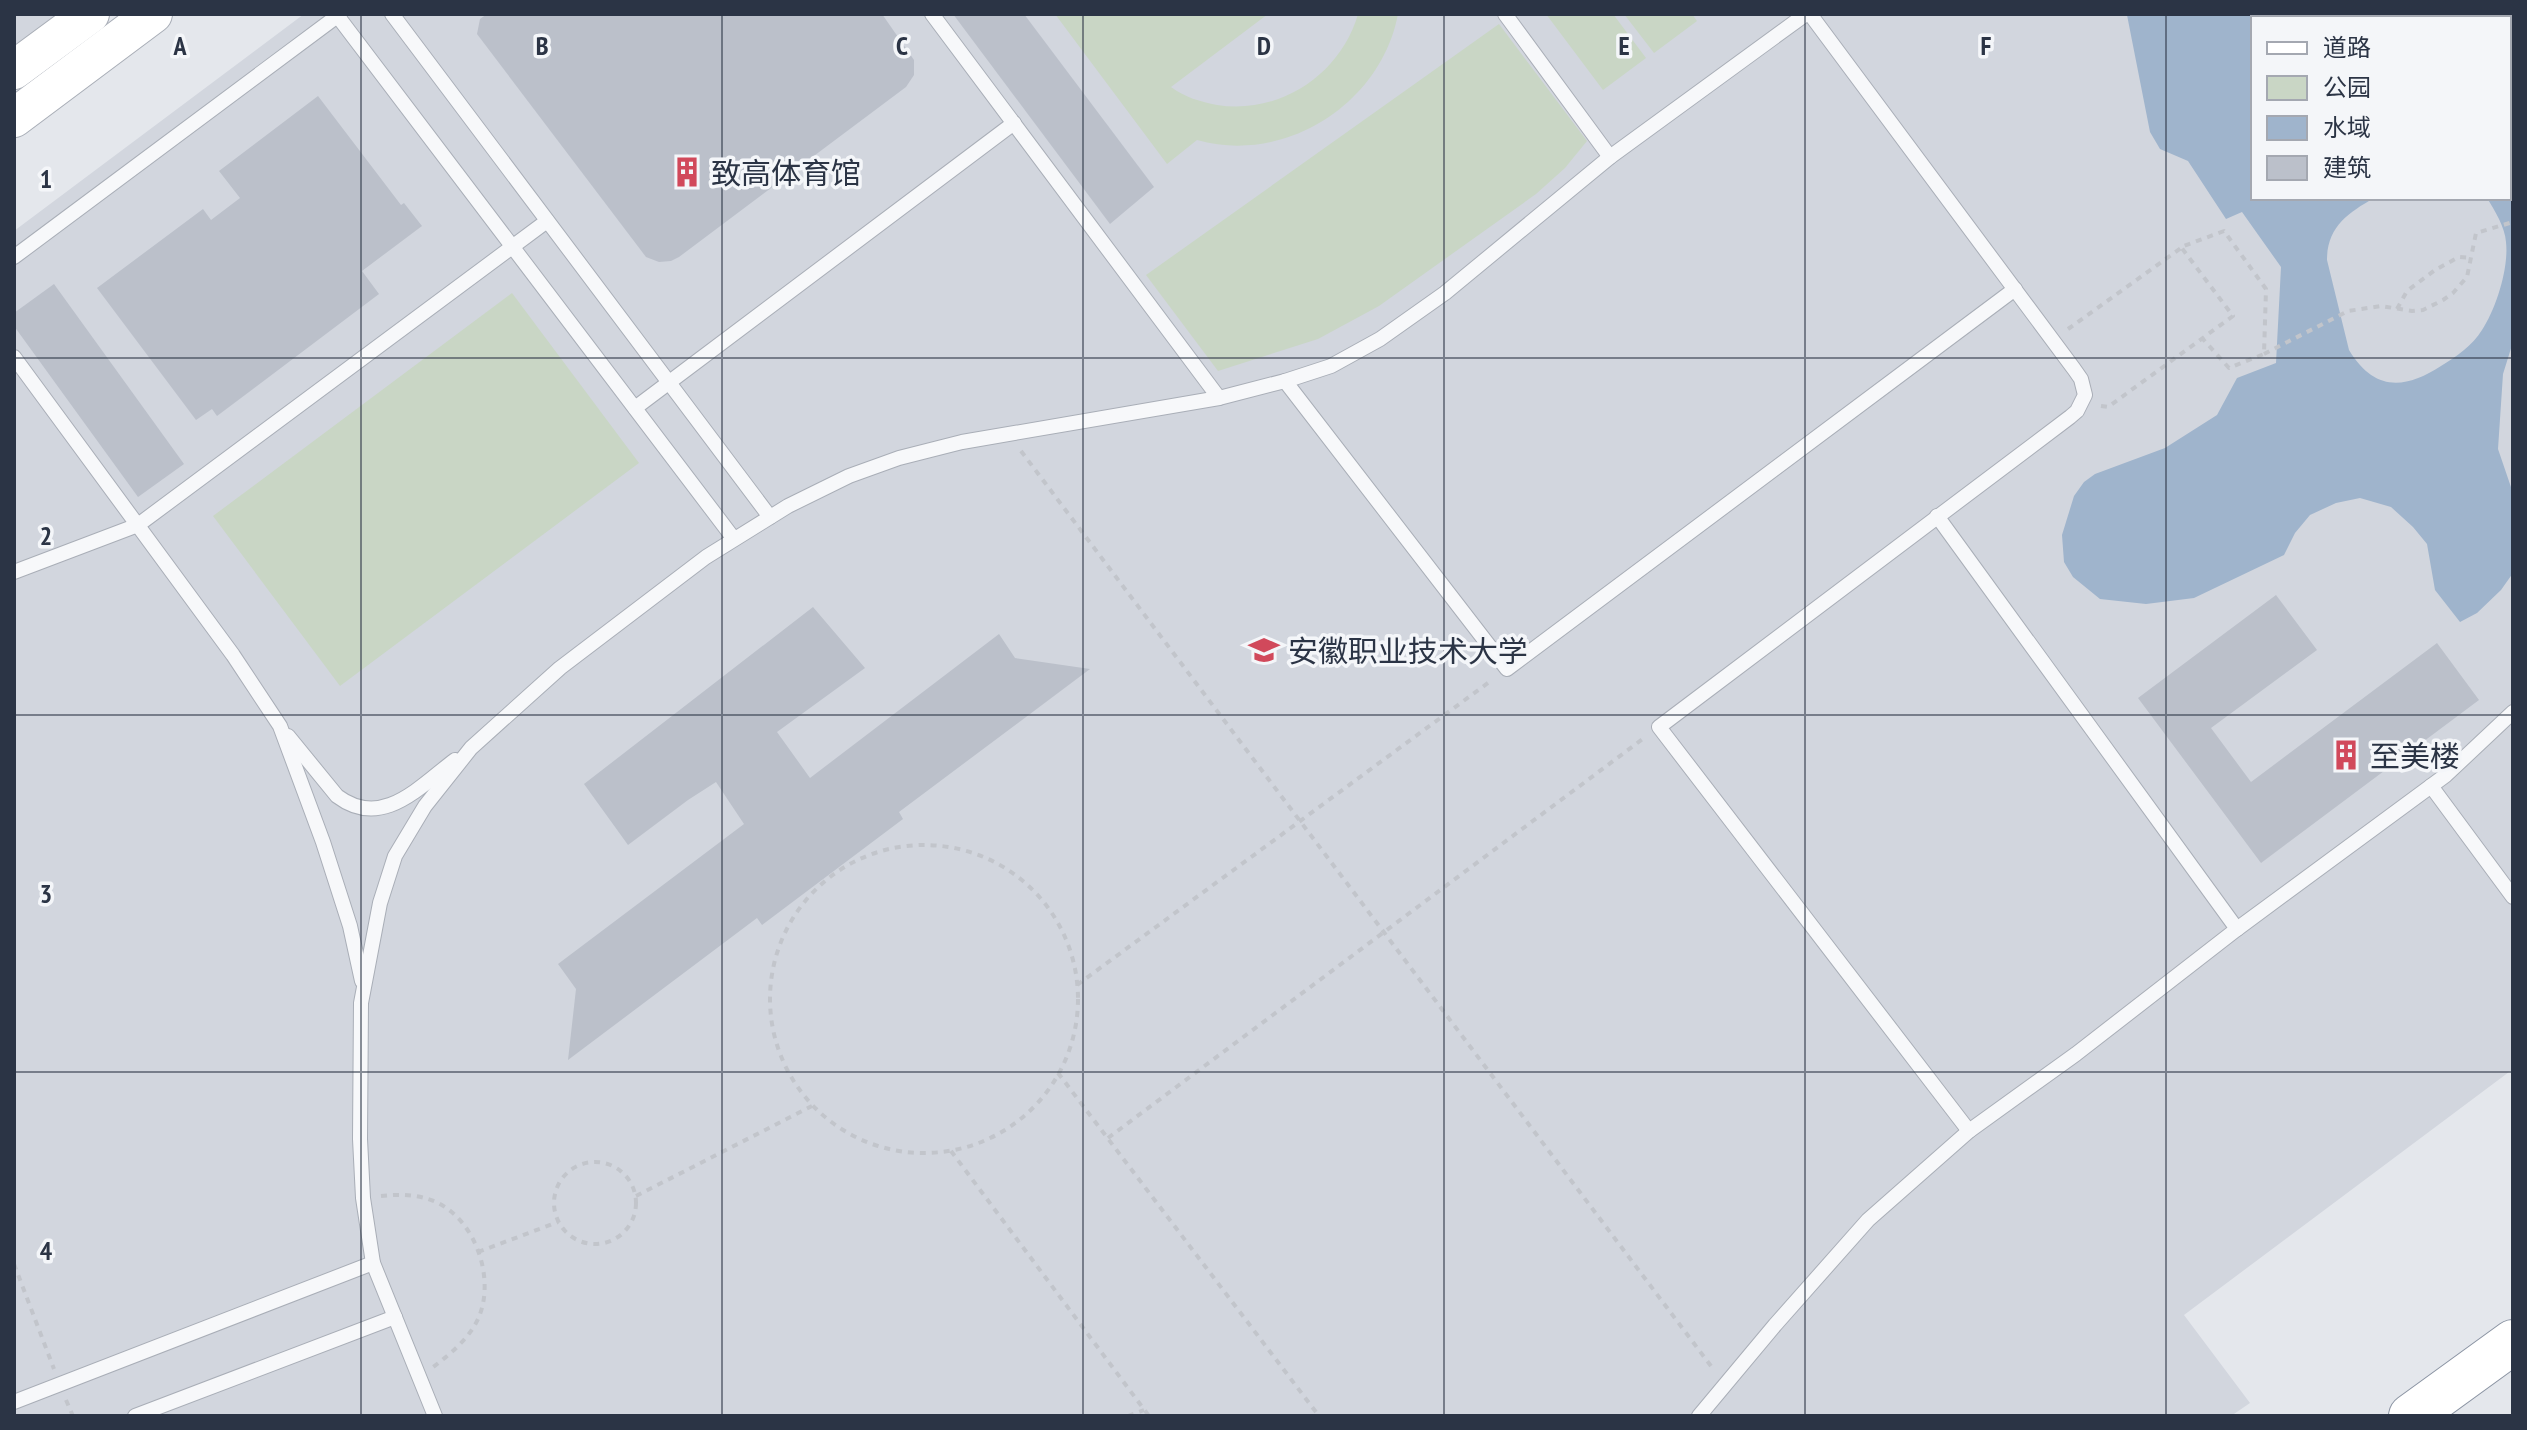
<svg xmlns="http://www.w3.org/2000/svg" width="2527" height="1430" font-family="'PT Sans Narrow','Noto Sans SC',sans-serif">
  <rect width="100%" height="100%" fill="#e4e7ec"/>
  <g fill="#d2d6de" fill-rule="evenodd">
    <polygon points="14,14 90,14 14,70"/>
    <path d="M304,14H2513V1069L2184,1315L2250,1403L2231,1416H14V231ZM2253,18H2509V198H2253Z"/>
  </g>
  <g fill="#c9d6c5">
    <path d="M1055,14H1268L1171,87C1184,97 1201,102 1217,105C1280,115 1341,74 1358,14H1398C1381,104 1285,165 1197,140L1167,164Z"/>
    <polygon points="1546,14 1613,14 1646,58 1603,90"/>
    <polygon points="1624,14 1692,14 1697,21 1654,53"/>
    <polygon points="1499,24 1587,141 1565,168 1536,194 1379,306 1318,339 1218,371 1146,275"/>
    <polygon points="512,293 639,463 340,686 213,516"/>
  </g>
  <path fill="#9fb4cc" d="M2110,14H2430L2434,18H2253V198H2374C2348,213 2327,227 2327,260L2349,350C2374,391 2404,390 2441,366C2457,356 2472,346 2482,330C2496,309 2509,268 2506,242C2505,227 2495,211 2487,198H2509V120L2513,128V342L2503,374L2498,449L2513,493V573L2501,590L2477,613L2460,622L2435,590L2427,544L2413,527L2391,507L2360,498L2336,503L2310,515L2295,533L2284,555L2194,598L2146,604L2100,599L2073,577L2064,562L2062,535L2074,496L2084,482L2095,474L2165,448L2217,415L2237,378L2276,363L2281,267L2242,212L2226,219L2188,161L2160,149L2150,132L2127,15Z"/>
  <g fill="#bbc0ca">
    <polygon points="487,14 882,14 914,60 914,75 906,87 679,257 671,261 659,262 646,257 477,34 480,19"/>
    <polygon points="953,14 1024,14 1154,187 1110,224"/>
    <polygon points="318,96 401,205 404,203 422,226 362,271 379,294 217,416 212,409 196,420 97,288 203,209 211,220 240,198 219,171"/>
    <polygon points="54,284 184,464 138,497 14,326 14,313"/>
    <polygon points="2276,595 2317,650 2211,728 2251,782 2437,643 2479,700 2261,863 2138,698"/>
    <polygon points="813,607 865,668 777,732 810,778 999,634 1015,658 1090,669 899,812 903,819 762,925 757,918 568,1060 576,989 558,964 744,824 716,782 688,800 628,845 584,784"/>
  </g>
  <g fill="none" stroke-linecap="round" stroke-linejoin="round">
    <g stroke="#a9aeb7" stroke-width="16">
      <g id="lane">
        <polyline points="336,14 734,539"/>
        <polyline points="392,14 770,517"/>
        <polyline points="932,14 1219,398"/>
        <polyline points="1505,14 1610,157"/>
        <polyline points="1810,14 2074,369 2081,379 2085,395 2077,411 2070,417 1659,727 1969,1131"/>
        <polyline points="14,257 340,14"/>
        <polyline points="14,357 233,655 280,726 323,842 350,926 362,981"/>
        <polyline points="1285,381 1507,669 2015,289"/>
        <polyline points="635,408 1014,123"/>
        <polyline points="1937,516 2237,929"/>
        <polyline points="14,572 138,525 547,221"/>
        <path d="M288,736L337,796C382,830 419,787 455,760"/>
        <polyline points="2431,786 2513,897"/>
        <polyline points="14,1402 373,1263"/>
        <polyline points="135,1416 395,1317"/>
        <polyline points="435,1416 373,1263 363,1198 360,1139 361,1003 380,903 395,856 425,806 471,748 560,668 706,557 788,506 849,476 899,458 962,442 1219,398 1285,381 1331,366 1380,339 1445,293 1610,157 1806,14"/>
        <polyline points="1699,1416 1775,1325 1868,1220 1969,1131 2076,1054 2237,929 2446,775 2513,712"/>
      </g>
    </g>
    <g stroke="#a9aeb7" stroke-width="40">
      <g id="secondary">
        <polyline points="14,70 90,14"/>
        <polyline points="14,118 153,14"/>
      </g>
    </g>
    <g stroke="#8b94a3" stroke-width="46">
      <polyline id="highway" points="2411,1416 2513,1342"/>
    </g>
    <g stroke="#c2c5cb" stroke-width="4" stroke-dasharray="6 6" stroke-linecap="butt">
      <polyline points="2397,309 2407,291 2435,270 2459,257 2471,258"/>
      <polyline points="2068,329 2181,248"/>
      <polyline points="2264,354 2348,311 2381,306 2412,311 2423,310 2443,300 2453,293 2467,277 2476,233 2513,222"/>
      <polyline points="2101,406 2108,407 2233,316 2181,247 2224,231 2266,289 2264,354 2229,368 2202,338"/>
      <polyline points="1021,451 1714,1370"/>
      <circle cx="924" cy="999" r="154"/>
      <polyline points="1077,985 1492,680"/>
      <polyline points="1058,1073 1319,1416"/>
      <polyline points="1108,1138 1644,738"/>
      <polyline points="951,1151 1149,1416"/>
      <circle cx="595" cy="1203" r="41"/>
      <path d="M381,1196C400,1194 418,1194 436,1202C476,1220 496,1280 478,1319C468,1340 450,1354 432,1368"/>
      <polyline points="636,1196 812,1106"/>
      <polyline points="478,1252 558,1222"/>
      <polyline points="14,1264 54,1369"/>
      <polyline points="66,1400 73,1416"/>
      <polyline points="1128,1416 1144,1410"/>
    </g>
    <use href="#lane" stroke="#f7f8fa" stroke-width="14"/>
    <use href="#secondary" stroke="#fff" stroke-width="38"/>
    <use href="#highway" stroke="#fff" stroke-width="44"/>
  </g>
  <path fill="none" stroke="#2b3445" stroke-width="2" stroke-opacity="0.55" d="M361,14V1416M722,14V1416M1083,14V1416M1444,14V1416M1805,14V1416M2166,14V1416M14,358H2513M14,715H2513M14,1072H2513"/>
  <defs>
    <g id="building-bare" transform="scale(2.4)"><path d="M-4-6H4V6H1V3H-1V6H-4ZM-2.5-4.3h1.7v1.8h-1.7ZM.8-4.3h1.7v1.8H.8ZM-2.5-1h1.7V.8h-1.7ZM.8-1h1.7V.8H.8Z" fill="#d1495b" stroke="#f4f6f9" stroke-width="2.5" paint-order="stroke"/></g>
    <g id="university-bare" transform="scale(2.4)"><path d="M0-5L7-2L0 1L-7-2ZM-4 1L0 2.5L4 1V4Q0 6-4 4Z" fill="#d1495b" stroke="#f4f6f9" stroke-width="2.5" paint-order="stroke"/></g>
  </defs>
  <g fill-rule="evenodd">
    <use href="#building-bare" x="687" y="172"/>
    <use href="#university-bare" x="1264" y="650"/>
    <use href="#building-bare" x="2346" y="755"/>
  </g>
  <g text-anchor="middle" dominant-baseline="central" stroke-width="7" stroke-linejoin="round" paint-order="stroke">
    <g font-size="30" fill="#2b3445" stroke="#f4f6f9" text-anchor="start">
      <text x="711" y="172">致高体育馆</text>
      <text x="1288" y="650">安徽职业技术大学</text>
      <text x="2370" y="755">至美楼</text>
    </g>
  </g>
  <g font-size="26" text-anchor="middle" font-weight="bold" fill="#2b3445" stroke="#f4f6f9" stroke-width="7" stroke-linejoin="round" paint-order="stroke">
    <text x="180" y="55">A</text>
    <text x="542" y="55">B</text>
    <text x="902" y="55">C</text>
    <text x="1264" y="55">D</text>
    <text x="1624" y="55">E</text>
    <text x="1986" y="55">F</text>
    <text x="46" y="188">1</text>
    <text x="46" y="545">2</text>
    <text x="46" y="903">3</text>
    <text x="46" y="1260">4</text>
  </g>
  <rect width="2527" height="1430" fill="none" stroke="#2b3445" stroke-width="32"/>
  <rect x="2251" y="16" width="260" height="184" fill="#f4f6f9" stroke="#a4a8b1" stroke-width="2"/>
  <rect x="2267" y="42" width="40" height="12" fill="#ffffff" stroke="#a4a8b1" stroke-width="2"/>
  <text x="2323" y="56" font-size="24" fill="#2b3445">道路</text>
  <rect x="2267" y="76" width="40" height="24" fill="#c9d6c5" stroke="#a4a8b1" stroke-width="2"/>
  <text x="2323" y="96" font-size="24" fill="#2b3445">公园</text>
  <rect x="2267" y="116" width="40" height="24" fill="#9fb4cc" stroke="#a4a8b1" stroke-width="2"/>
  <text x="2323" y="136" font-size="24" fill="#2b3445">水域</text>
  <rect x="2267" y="156" width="40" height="24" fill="#bbc0ca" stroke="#a4a8b1" stroke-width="2"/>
  <text x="2323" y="176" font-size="24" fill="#2b3445">建筑</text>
</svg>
